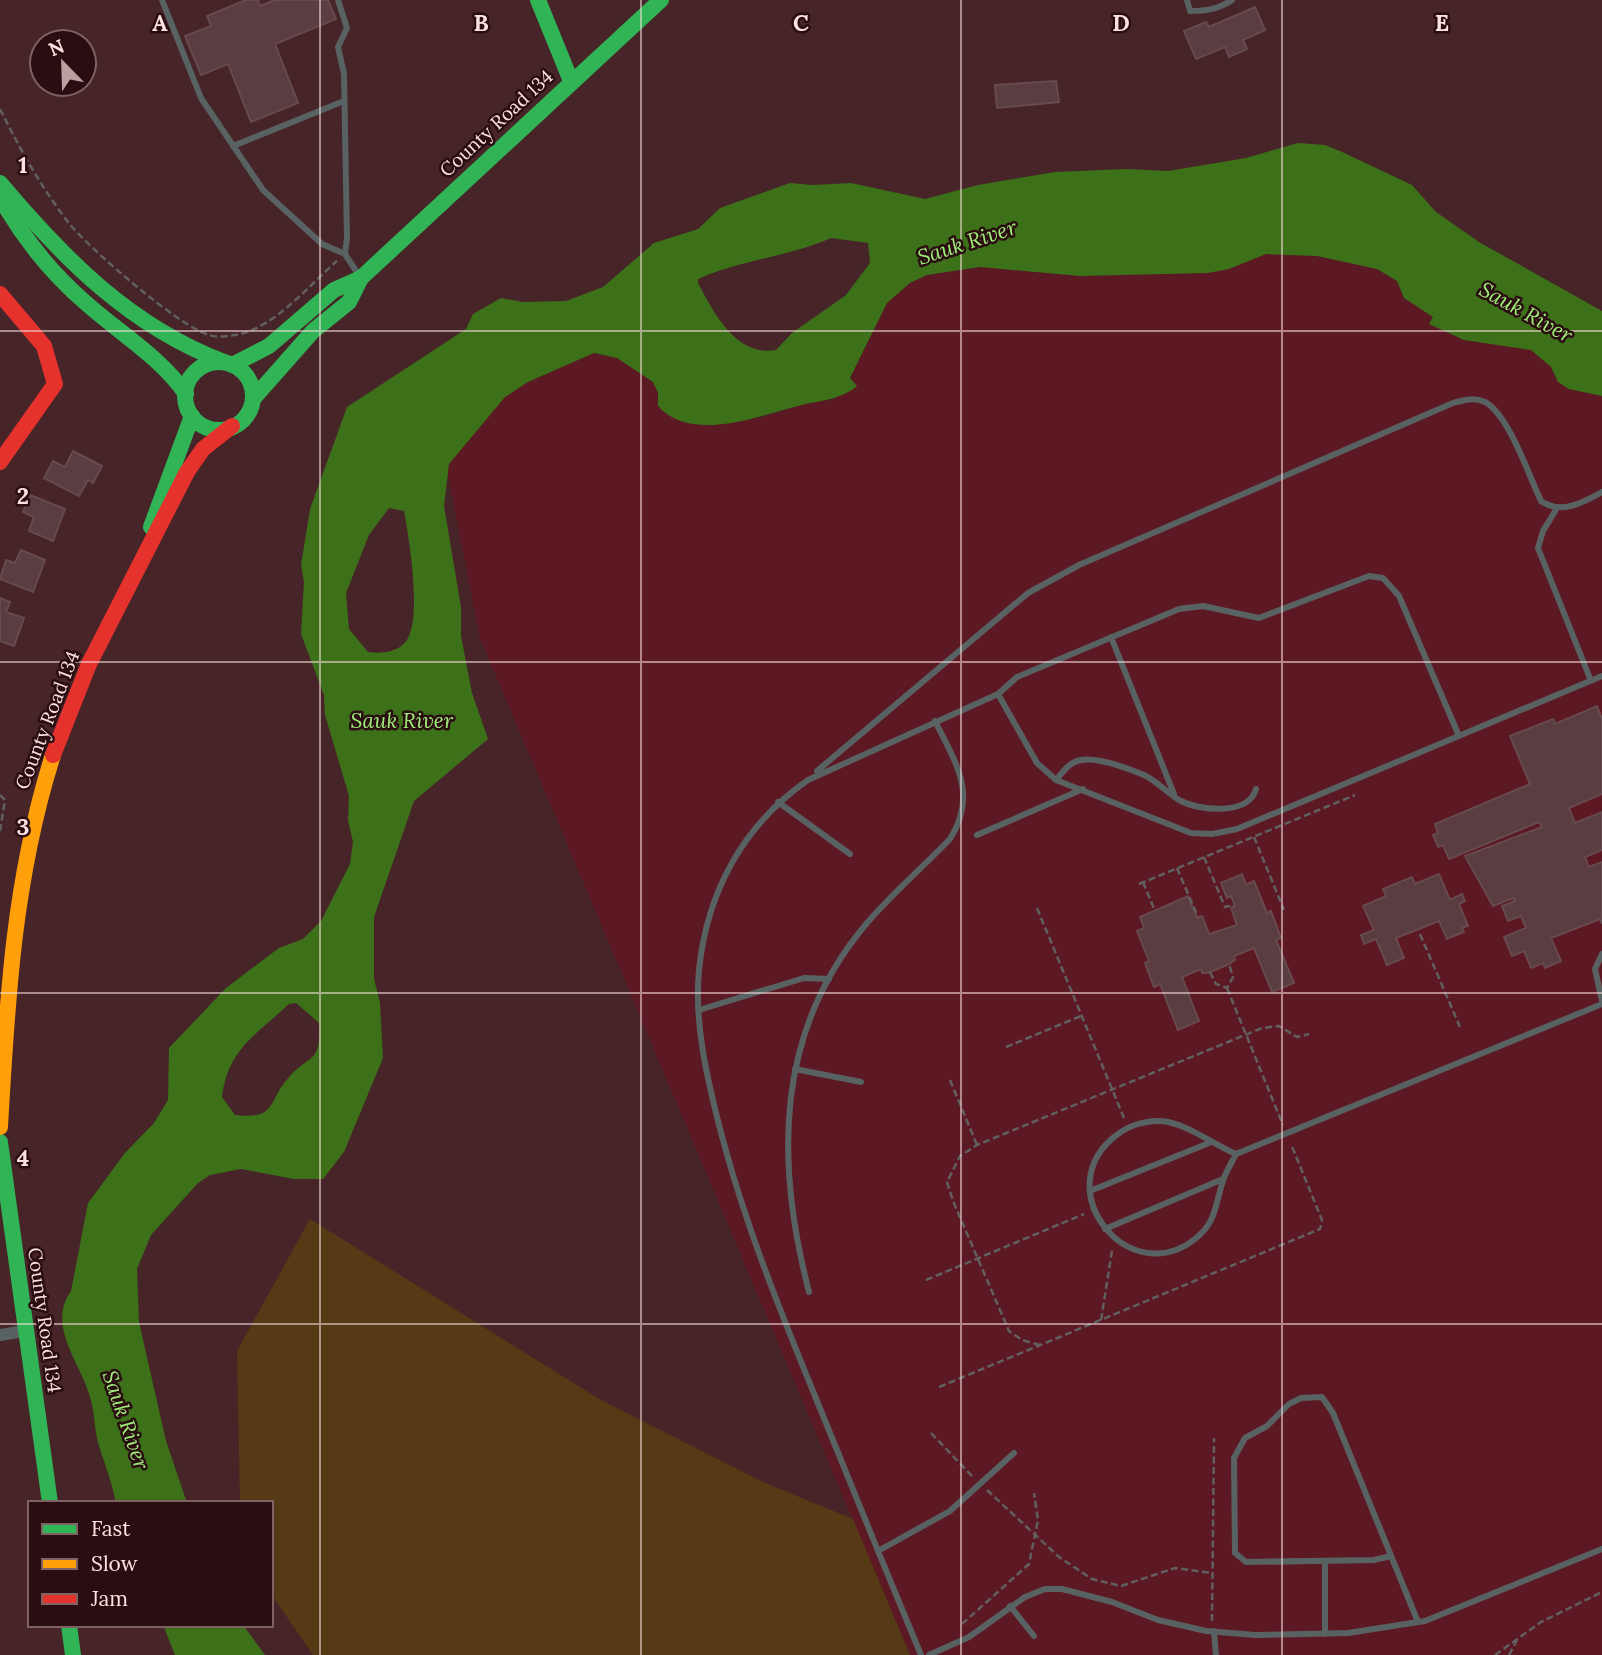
<svg xmlns="http://www.w3.org/2000/svg" width="1602" height="1655" font-family="Lora,serif">
  <rect width="100%" height="100%" fill="#472428"/>
  <polygon fill="#5d1923" points="1266,254 1317,256 1377,269 1397,281 1404,298 1433,317 1429,324 1464,340 1531,350 1551,367 1558,382 1569,389 1602,396 1602,1655 910,1655 480,638 447,471 448,464 505,397 528,382 594,353 617,358 627,364 653,382 659,393 703,424 764,417 802,405 835,399 854,381 850,378 887,303 910,283 927,275 980,267 1080,276 1179,273 1249,260"/>
  <polygon fill="#563a15" points="310,1219 601,1400 765,1483 853,1519 910,1655 313,1655 271,1594 271,1503 240,1503 237,1351"/>
  <g fill="#3c7019" fill-rule="evenodd">
    <path d="M1298,143L1325,145L1340,151L1412,185L1436,212L1479,242L1602,311V396L1569,389L1558,382L1551,367L1531,350L1464,340L1429,324L1433,317L1404,298L1397,281L1377,269L1317,256L1266,254L1229,269L1208,273L1080,276L980,267L927,275L910,283L887,303L850,378L857,386C840,400 822,400 802,405C760,415 692,444 658,406V393L653,382L617,358L594,353L528,382L505,397L449,464L444,506L461,607V636L472,693L488,739L414,801L374,917V979L380,1003L383,1058L344,1152L323,1179H294L241,1169L210,1175L198,1183L151,1235L137,1269L139,1322L166,1441L187,1503H116C112,1482 105,1465 99,1446C94,1430 95,1413 90,1397C81,1363 46,1326 71,1291L88,1203L125,1153L154,1123L168,1100L169,1048L226,988L279,948L303,939L321,921L350,864L353,842L348,820L349,796L325,715L324,695L301,634L304,582L301,565L310,509L347,407L466,329L473,314L501,298L523,302L566,301L603,287L654,243L698,229L720,208L790,183L813,185L851,183L925,199L978,185L1055,172L1126,169L1168,171L1246,158ZM831,238L868,243L870,263L846,295L792,333L776,350C736,357 714,313 698,283V279C741,260 788,257 831,238ZM389,508L404,511C409,538 422,616 407,640C399,652 382,654 368,652L349,629L346,593L369,535ZM296,1003L319,1023C321,1064 311,1053 290,1076C267,1100 279,1120 235,1115L222,1097C228,1049 256,1035 289,1004Z"/>
    <polygon points="163,1625 243,1625 265,1655 175,1655"/>
  </g>
  <g fill="#5a3d40" stroke="#674a4d" stroke-width="2">
    <polygon points="246,0 258,0 260,6 275,0 328,0 336,19 275,44 298,103 251,122 228,64 201,75 185,36 211,26 207,16"/>
    <polygon points="1255,7 1265,30 1243,40 1247,49 1229,57 1225,47 1196,59 1184,31 1206,22 1209,27"/>
    <polygon points="1056,81 1059,102 997,108 995,85"/>
    <polygon points="73,451 102,466 93,483 88,480 79,496 44,478 53,461 65,467"/>
    <polygon points="30,495 65,509 53,541 29,531 34,517 23,512"/>
    <polygon points="21,550 45,560 33,592 0,579 6,560 15,563"/>
    <polygon points="0,598 10,602 6,612 24,618 14,646 0,641"/>
    <polygon points="1597,706 1602,719 1602,794 1569,808 1575,823 1602,812 1602,850 1585,857 1589,867 1602,862 1602,924 1600,919 1551,938 1561,961 1545,968 1543,963 1531,968 1524,951 1512,956 1504,937 1526,928 1521,916 1508,921 1502,906 1515,901 1513,898 1493,906 1465,856 1542,827 1539,822 1449,859 1443,845 1438,847 1433,835 1438,833 1435,824 1530,784 1510,736 1553,719 1555,724"/>
    <polygon points="1242,874 1246,885 1254,881 1267,913 1271,911 1281,938 1276,940 1294,983 1272,992 1254,948 1234,956 1235,960 1229,964 1208,973 1202,973 1201,969 1182,977 1199,1021 1178,1030 1160,984 1154,987 1145,963 1149,961 1137,931 1144,928 1140,917 1188,896 1197,918 1202,916 1209,934 1237,925 1231,908 1235,906 1231,896 1227,898 1221,883"/>
    <polygon points="1439,874 1450,900 1462,894 1465,901 1459,904 1468,926 1462,928 1464,932 1447,939 1439,921 1396,938 1404,958 1387,965 1376,939 1364,944 1361,935 1374,930 1363,906 1386,896 1383,889 1412,877 1415,884"/>
  </g>
  <g fill="none" stroke-linecap="round" stroke-linejoin="round">
    <g stroke="#615f60" stroke-width="2.5" stroke-dasharray="7 3.5" stroke-linecap="butt">
      <path d="M0,109C20,149 41,187 68,222C87,247 181,328 209,335C217,338 227,336 235,335C274,329 309,285 337,261"/>
      <polyline points="0,795 5,800 0,831"/>
      <polyline points="1254,837 1284,910"/>
      <polyline points="1204,857 1225,907 1234,905"/>
      <polyline points="1177,868 1198,917"/>
      <polyline points="1143,882 1155,911"/>
      <polyline points="1139,884 1355,795"/>
      <polyline points="1037,908 1124,1118"/>
      <polyline points="1420,934 1460,1027"/>
      <polyline points="1210,972 1216,984 1227,988 1233,977 1229,964"/>
      <polyline points="1227,988 1283,1125"/>
      <polyline points="1006,1047 1081,1016"/>
      <polyline points="950,1080 977,1145"/>
      <polyline points="926,1280 1084,1214"/>
      <polyline points="1101,1320 1112,1251"/>
      <polyline points="1040,1345 1022,1340 1009,1331 953,1201 947,1182 960,1156 977,1145 1262,1028 1279,1026 1297,1037 1309,1034"/>
      <polyline points="939,1387 1320,1229 1322,1220 1291,1144"/>
      <polyline points="931,1433 972,1476"/>
      <polyline points="987,1490 1059,1557 1092,1579 1121,1586 1175,1568 1212,1573"/>
      <polyline points="1212,1621 1214,1438"/>
      <polyline points="962,1624 1029,1564 1038,1520 1034,1493"/>
      <polyline points="1495,1655 1541,1622 1602,1592"/>
      <polyline points="1509,1655 1517,1640"/>
    </g>
    <g stroke="#596263" stroke-width="6">
      <polyline points="162,0 201,98 263,190 322,244 345,254 360,277"/>
      <polyline points="338,0 347,28 338,47 344,74 347,238 345,254"/>
      <path d="M1187,0L1190,11C1206,11 1219,9 1232,0"/>
      <polyline points="233,146 344,101"/>
      <polyline points="1557,508 1543,531 1538,548 1591,681"/>
      <polyline points="1111,637 1174,794"/>
      <polyline points="998,694 1037,763 1056,780 1191,833 1212,834 1237,829 1602,676"/>
      <path d="M817,771L1028,593L1079,565L1453,403C1464,400 1474,397 1485,402C1509,415 1529,476 1541,501C1561,515 1582,503 1602,492"/>
      <path d="M1056,780C1063,772 1069,762 1081,760C1099,757 1127,768 1144,775C1157,781 1167,793 1179,800C1199,811 1249,816 1256,789"/>
      <polyline points="778,802 850,854"/>
      <polyline points="977,835 1083,789"/>
      <polyline points="1602,954 1595,969 1602,1001"/>
      <polyline points="699,1010 804,978 829,979"/>
      <polyline points="795,1069 861,1082"/>
      <path d="M1236,1154C1214,1145 1192,1127 1168,1122C1151,1119 1131,1124 1118,1134C1045,1187 1128,1292 1195,1239C1218,1221 1215,1202 1224,1178C1227,1170 1232,1162 1236,1154L1602,1004"/>
      <polyline points="1090,1191 1209,1143"/>
      <polyline points="1105,1229 1223,1179"/>
      <path d="M809,1292C775,1161 775,1031 867,923C893,893 923,867 950,839C978,795 956,763 935,721"/>
      <polyline points="878,1551 950,1511 1014,1453"/>
      <polyline points="1391,1556 1374,1560 1246,1562 1235,1553 1234,1458 1245,1438 1267,1426 1289,1404 1301,1398 1322,1397 1333,1413 1418,1622"/>
      <polyline points="1010,1606 1034,1636"/>
      <polyline points="1214,1631 1216,1655"/>
      <polyline points="1325,1634 1325,1561"/>
      <path d="M921,1655C885,1569 850,1482 815,1396C778,1306 742,1216 718,1121C706,1073 694,1020 699,970C707,892 743,825 808,780L998,694L1017,677L1179,609L1203,606L1259,618L1369,576L1383,578L1399,596L1459,736"/>
      <polyline points="929,1655 969,1637 1025,1597 1045,1589 1062,1589 1112,1602 1158,1620 1206,1631 1255,1635 1348,1633 1425,1621 1602,1549"/>
    </g>
    <polyline stroke="#596263" stroke-width="12" points="0,1335 24,1331"/>
    <g stroke="#30b455" stroke-width="16">
      <polyline points="538,0 571,81"/>
      <path d="M0,183C64,259 130,326 224,362"/>
      <path d="M0,197C23,238 52,274 87,304C121,334 160,357 186,394"/>
      <circle cx="219" cy="396" r="34"/>
      <polyline points="232,365 269,346 334,290 361,278 661,0"/>
      <polyline points="253,399 313,331 349,302 361,278"/>
      <polyline points="151,527 192,416"/>
      <polyline points="0,1142 50,1503"/>
      <polyline points="69,1625 73,1655"/>
    </g>
    <path stroke="#ff9f0a" stroke-width="16" d="M0,1127C7,1000 14,877 53,755"/>
    <g stroke="#e5322d" stroke-width="16">
      <polyline points="0,294 44,346 55,384 0,462"/>
      <polyline points="53,755 89,664 187,472 203,449 232,426"/>
    </g>
  </g>
  <path fill="none" stroke="#fbe1e1" stroke-width="2" stroke-opacity="0.55" d="M320,0V1655M641,0V1655M961,0V1655M1282,0V1655M0,331H1602M0,662H1602M0,993H1602M0,1324H1602"/>
  <g text-anchor="middle" dominant-baseline="central" stroke-width="5" stroke-linejoin="round" paint-order="stroke">
    <g font-size="19" fill="#fbe1e1" stroke="#2a0d10">
      <text transform="translate(496 123) rotate(-43)">County Road 134</text>
      <text transform="translate(47 720) rotate(-69)">County Road 134</text>
      <text transform="translate(45 1320) rotate(82)">County Road 134</text>
    </g>
    <g font-size="21" font-style="italic" fill="#9eed79" stroke="#2a0d10">
      <text transform="translate(967 242) rotate(-18)">Sauk River</text>
      <text transform="translate(1526 312) rotate(29)">Sauk River</text>
      <text x="402" y="720">Sauk River</text>
      <text transform="translate(126 1420) rotate(71)">Sauk River</text>
    </g>
  </g>
  <g font-size="23" text-anchor="middle" font-weight="bold" fill="#fbe1e1" stroke="#2a0d10" stroke-width="5" stroke-linejoin="round" paint-order="stroke">
    <text x="160" y="31">A</text>
    <text x="481" y="31">B</text>
    <text x="801" y="31">C</text>
    <text x="1121" y="31">D</text>
    <text x="1442" y="31">E</text>
    <text x="23" y="173">1</text>
    <text x="23" y="504">2</text>
    <text x="23" y="835">3</text>
    <text x="23" y="1166">4</text>
  </g>
  <rect x="28" y="1501" width="245" height="126" fill="#2a0d10" stroke="#7e6264" stroke-width="2"/>
  <rect x="42" y="1524" width="35" height="10" fill="#30b455" stroke="#7e6264" stroke-width="2"/>
  <text x="91" y="1536" font-size="21" fill="#fbe1e1">Fast</text>
  <rect x="42" y="1559" width="35" height="10" fill="#ff9f0a" stroke="#7e6264" stroke-width="2"/>
  <text x="91" y="1571" font-size="21" fill="#fbe1e1">Slow</text>
  <rect x="42" y="1594" width="35" height="10" fill="#e5322d" stroke="#7e6264" stroke-width="2"/>
  <text x="91" y="1606" font-size="21" fill="#fbe1e1">Jam</text>
  <g transform="translate(63 63) rotate(337)"><circle r="33" fill="#2a0d10" stroke="#7e6264" stroke-width="2"/>
  <path d="M0-5L12 26L0 18L-12 26Z" fill="#bc9fa0"/>
  <text y="-10" font-size="19" font-weight="bold" text-anchor="middle" fill="#fbe1e1">N</text>
  </g>
</svg>
